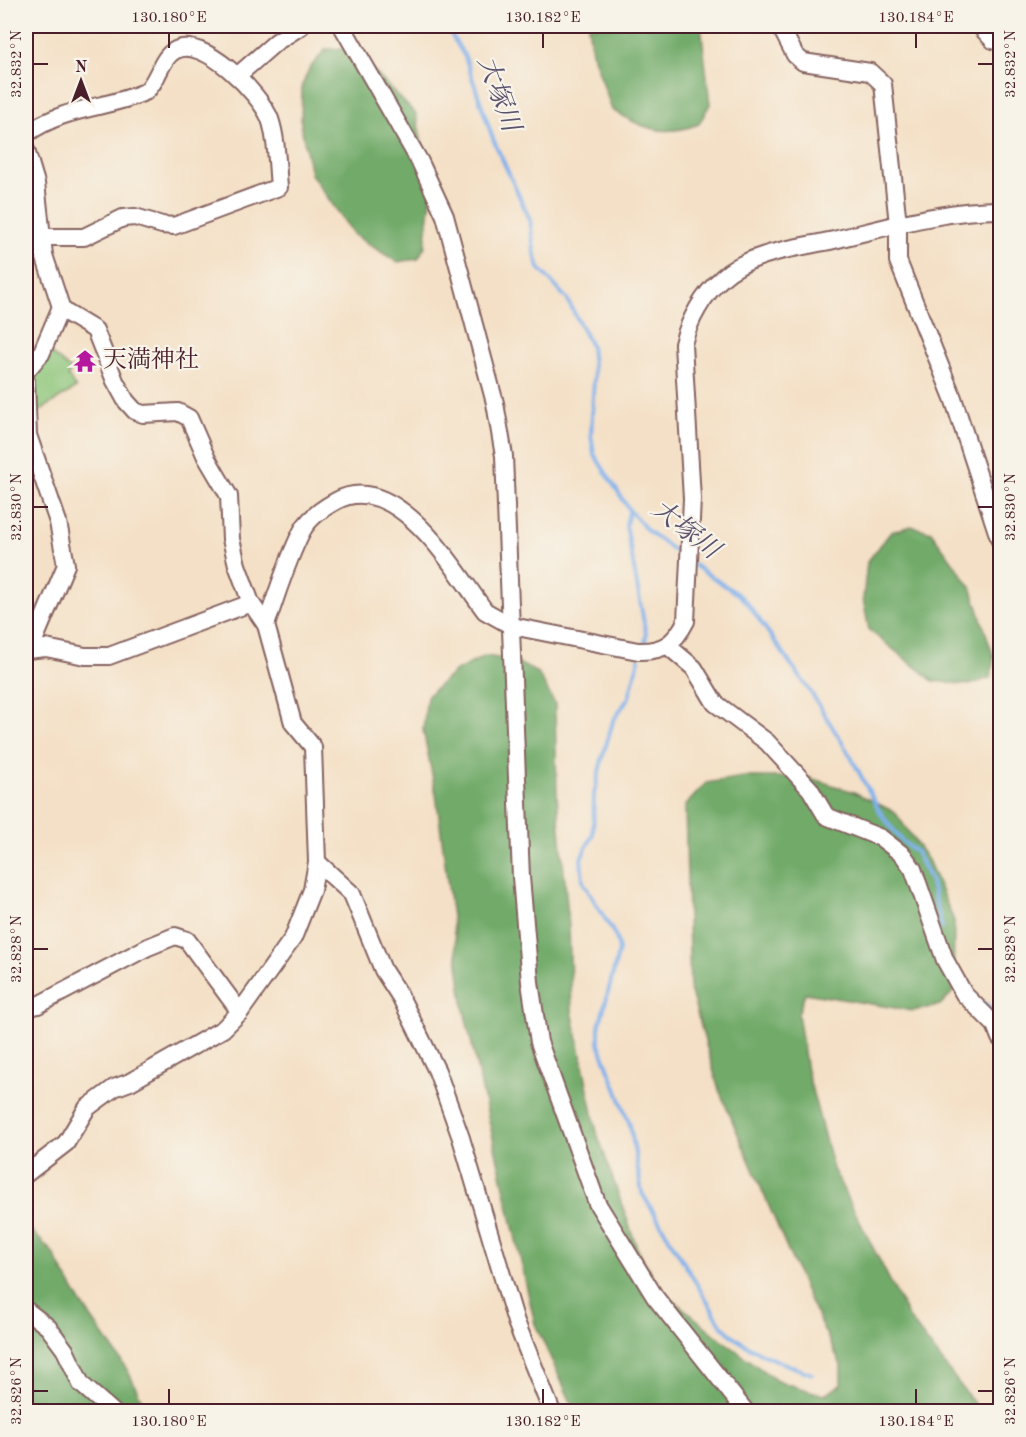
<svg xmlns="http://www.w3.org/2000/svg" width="1026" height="1437" font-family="'Old Standard TT','Noto Serif JP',serif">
  <rect width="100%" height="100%" fill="#f7f3e8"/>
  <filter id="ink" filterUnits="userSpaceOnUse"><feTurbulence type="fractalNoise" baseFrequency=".0167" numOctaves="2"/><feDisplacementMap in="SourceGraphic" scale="12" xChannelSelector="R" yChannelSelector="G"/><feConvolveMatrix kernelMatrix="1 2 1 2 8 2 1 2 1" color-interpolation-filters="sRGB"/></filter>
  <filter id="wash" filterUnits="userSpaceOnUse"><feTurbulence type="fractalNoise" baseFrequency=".008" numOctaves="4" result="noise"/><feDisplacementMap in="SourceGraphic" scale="24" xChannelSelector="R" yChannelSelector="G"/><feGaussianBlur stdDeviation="1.35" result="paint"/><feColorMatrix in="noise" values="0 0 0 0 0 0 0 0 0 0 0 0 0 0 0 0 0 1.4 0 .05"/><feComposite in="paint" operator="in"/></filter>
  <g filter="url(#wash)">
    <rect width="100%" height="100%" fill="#f4e0c6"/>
    <polygon fill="#8cc579" stroke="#6b7252" stroke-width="1.5" points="52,354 71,370 68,376 76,388 33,415 34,371"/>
    <g fill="#71aa69" stroke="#5e644a" stroke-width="1.5">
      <path d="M588,26H701L710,104L699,124C662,138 644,128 612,110L592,52Z"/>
      <polygon points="326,49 343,49 366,63 416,114 432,192 425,246 418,259 397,262 354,235 311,174 301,126 302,86 309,69"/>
      <polygon points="911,526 931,532 971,587 994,658 990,678 970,685 933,681 869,630 863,599 867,562 891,532"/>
      <polygon points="485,656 512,660 538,673 555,704 557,795 569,927 572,1011 597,1133 637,1248 660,1289 717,1336 777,1381 824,1395 841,1385 841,1365 808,1297 719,1090 690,989 685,806 706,783 743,777 807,777 854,792 895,812 928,860 954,921 953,992 940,1005 913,1011 805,993 798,1014 807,1071 833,1169 909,1318 980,1411 575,1411 535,1324 464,1010 436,794 423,730 427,696 454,672"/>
      <polygon points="26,1225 52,1252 82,1304 128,1371 147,1411 26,1411"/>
    </g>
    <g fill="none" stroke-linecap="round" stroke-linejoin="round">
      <g stroke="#7fb0eb" stroke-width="4">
        <polyline points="446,26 465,57 493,139 530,220 534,251 539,268 567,299 591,346 594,377 591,435 594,454 630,511 648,531 685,559"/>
        <polyline points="629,512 626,525 646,634 645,643"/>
        <polyline points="694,565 739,595 748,604 810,691 851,757 881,814 901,840 916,852 930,879 942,928"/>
        <path d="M639,659L629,697L613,721L602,759L594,794L593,834L581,858L583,882L616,937L619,950L599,1027V1044L630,1125L642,1193L722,1326C746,1351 780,1362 812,1374"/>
        <polyline points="984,1003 1000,1017"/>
      </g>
    </g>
  </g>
  <g filter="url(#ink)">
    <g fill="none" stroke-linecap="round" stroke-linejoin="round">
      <g stroke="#866361" stroke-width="20">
        <g id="minor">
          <polyline points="342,26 420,162 445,216 495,403 504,456 521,877 530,982 539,1042 597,1203 655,1297 746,1412"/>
          <polyline points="780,26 795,55 803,62 870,72 883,84 898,224 898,261 953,398 1000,541"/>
          <polyline points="980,26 993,40 1000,42"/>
          <polyline points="237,76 276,42 301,26"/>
          <path d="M26,134C68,105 103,110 145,92C158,82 160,59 174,51C202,33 261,95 270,119C277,139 277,166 279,187L174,226L162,225L135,217L123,218L84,237H43"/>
          <polyline points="26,150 36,183 44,255 61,307 65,312 95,330 115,381 126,401 135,411 143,414 178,412 189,418 206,457 229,496 231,539 237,565 251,603 266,625 293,723 313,747 317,862 312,890 293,938 240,1012 187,940 175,936 148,947 38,1005 26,1008"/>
          <polyline points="26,371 41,354 61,307"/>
          <polyline points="26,381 28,435 58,522 66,565 31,648"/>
          <path d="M266,625C277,594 287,560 302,531C309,518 323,508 336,501C396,468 456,572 485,611L512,626L638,651C663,652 675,643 686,621L692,499L683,344C689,320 703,295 722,278C750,252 798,248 834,240C888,227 944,210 1000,210"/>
          <polyline points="668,646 694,668 715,703 767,742 810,789 826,816 881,838 903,855 913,869 945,960 964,994 995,1025 1000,1038"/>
          <polyline points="26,650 46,648 85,656 109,656 251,603"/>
          <polyline points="317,862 352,894 383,970 401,998 437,1071 461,1138 516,1322 552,1412"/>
          <polyline points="26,1174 66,1143 87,1108 114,1088 130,1082 223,1029 240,1012"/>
          <polyline points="26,1310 48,1327 65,1350 81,1384 113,1412"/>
        </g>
      </g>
      <use href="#minor" stroke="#fff" stroke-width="16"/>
    </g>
  </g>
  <path fill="none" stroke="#4a1f2b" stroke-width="2" d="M169,33V48M543,33V48M916,33V48M33,64H48M978,64H993M33,507H48M978,507H993M33,949H48M978,949H993M169,1389V1404M543,1389V1404M916,1389V1404M33,1391H48M978,1391H993"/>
  <defs>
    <g id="temple-bare" transform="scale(1.8)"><path d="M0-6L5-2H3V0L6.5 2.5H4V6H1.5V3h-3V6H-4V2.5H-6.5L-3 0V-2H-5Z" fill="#b5179e" stroke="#f7f3e8" stroke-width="2.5" paint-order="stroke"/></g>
  </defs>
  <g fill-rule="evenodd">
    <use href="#temple-bare" x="85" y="361"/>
  </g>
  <g text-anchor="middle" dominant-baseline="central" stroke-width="4.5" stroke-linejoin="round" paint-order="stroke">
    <g font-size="24" fill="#4a1f2b" stroke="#f7f3e8" text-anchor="start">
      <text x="103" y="361">天満神社</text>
    </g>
    <g font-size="26" font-style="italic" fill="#5d526e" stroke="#f7f3e8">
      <text transform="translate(498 94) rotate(70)">大塚川</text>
      <text transform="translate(685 530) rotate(38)">大塚川</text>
    </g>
  </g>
  <rect width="1026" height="1437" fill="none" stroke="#f7f3e8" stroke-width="66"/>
  <g transform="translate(81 81)" stroke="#f7f3e8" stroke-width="4.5" paint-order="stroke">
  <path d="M0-4.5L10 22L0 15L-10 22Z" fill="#4a1f2b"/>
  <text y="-9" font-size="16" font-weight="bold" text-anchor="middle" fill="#4a1f2b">N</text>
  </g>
  <rect x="33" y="33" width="960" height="1371" fill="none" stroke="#4a1f2b" stroke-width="2"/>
  <g font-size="15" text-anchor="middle" fill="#4a1f2b">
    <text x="169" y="22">130.180°E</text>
    <text x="543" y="22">130.182°E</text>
    <text x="916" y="22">130.184°E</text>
    <text transform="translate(16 64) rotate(-90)" y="5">32.832°N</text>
    <text transform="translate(1010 64) rotate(-90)" y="5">32.832°N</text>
    <text transform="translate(16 507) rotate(-90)" y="5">32.830°N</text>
    <text transform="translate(1010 507) rotate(-90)" y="5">32.830°N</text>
    <text transform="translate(16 949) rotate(-90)" y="5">32.828°N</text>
    <text transform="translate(1010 949) rotate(-90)" y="5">32.828°N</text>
    <text transform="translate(16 1391) rotate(-90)" y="5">32.826°N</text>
    <text transform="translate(1010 1391) rotate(-90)" y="5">32.826°N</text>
    <text x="169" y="1426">130.180°E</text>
    <text x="543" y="1426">130.182°E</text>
    <text x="916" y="1426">130.184°E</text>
  </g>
</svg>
